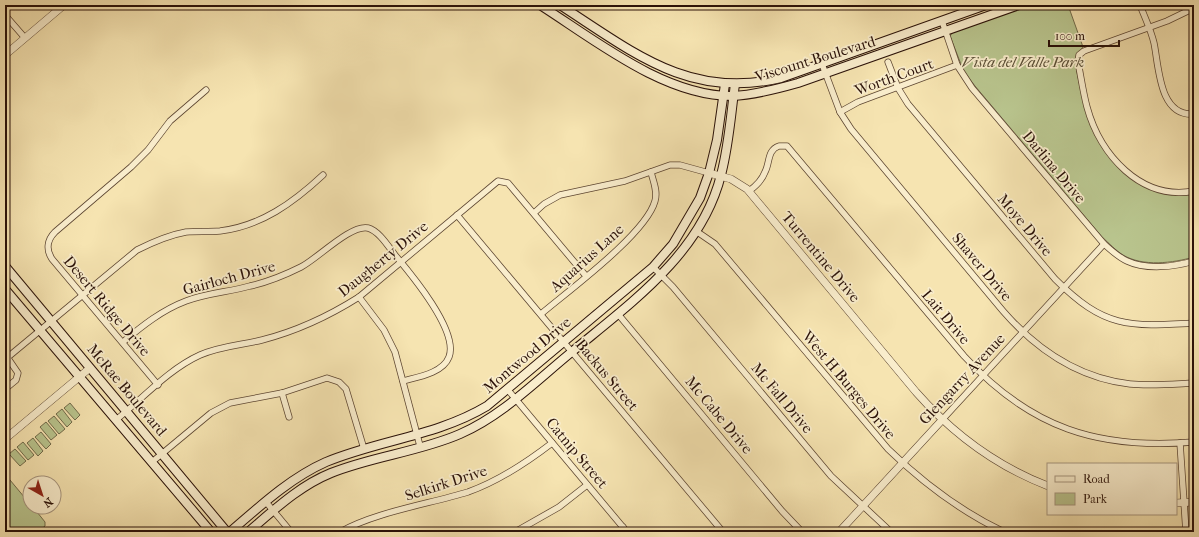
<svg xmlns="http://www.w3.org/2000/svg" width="1199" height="537" font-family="'IM FELL French Canon',serif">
  <rect width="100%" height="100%" fill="#f6e4b1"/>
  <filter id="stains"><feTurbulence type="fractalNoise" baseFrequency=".005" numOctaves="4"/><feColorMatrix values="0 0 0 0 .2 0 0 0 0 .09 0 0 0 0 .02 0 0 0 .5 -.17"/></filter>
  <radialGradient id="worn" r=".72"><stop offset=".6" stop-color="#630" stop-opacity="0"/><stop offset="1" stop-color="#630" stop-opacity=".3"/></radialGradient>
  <g fill="#b9c58e" stroke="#726b4b">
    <path d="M1027,5H1068L1083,47L1075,59C1082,110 1105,182 1164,193C1174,195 1184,196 1194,194V257C1173,263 1143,267 1123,255C1116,251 1109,243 1102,237L975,86L964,72L950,36L954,30Z"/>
    <polygon points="70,403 80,415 75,420 64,408"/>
    <polygon points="62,409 72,422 67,427 56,414"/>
    <polygon points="54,416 65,429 59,434 48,421"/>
    <polygon points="46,422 57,435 51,440 40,427"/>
    <polygon points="41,432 51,444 46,449 35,437"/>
    <polygon points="33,438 43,451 38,456 27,443"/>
    <polygon points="23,442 34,455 28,460 17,447"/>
    <polygon points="15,449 26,461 20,466 9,454"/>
    <polygon points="5,474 30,504 30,507 33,507 45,522 45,526 38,532 5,532"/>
  </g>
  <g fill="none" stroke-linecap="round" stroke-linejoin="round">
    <g stroke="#5d4632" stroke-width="7">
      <g id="minor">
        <path d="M1140,5C1145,18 1151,30 1154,43C1159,67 1159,117 1194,114"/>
        <path d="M1194,8L1167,21L1084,51L1079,55L1078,62C1081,77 1083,92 1087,107C1100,155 1141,201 1194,191"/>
        <polyline points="5,15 25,38"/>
        <path d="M942,21L957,65L972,88L1104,244C1111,250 1118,257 1127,261C1146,270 1174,267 1194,261"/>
        <path d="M888,62L898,88L908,104L1055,279C1104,328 1128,327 1194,323"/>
        <path d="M822,64L840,112L851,129L1003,311C1036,349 1078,378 1130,384C1151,386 1173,384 1194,383"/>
        <polyline points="840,112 858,102 957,65"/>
        <path d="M749,191C756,186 762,180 765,172C770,163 767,150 779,146H787L964,356C1030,428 1098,450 1194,442"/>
        <polyline points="534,213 544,204 560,195 625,181 670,165 680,165 709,173"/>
        <polyline points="457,215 723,532"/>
        <path d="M696,231L715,244L888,449C923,483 960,511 1004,532"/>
        <polyline points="653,267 673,287 831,476 891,532"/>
        <polyline points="359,297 384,330 395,352 420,446"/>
        <path d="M541,314C568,291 646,234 655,201C658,191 653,181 651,172"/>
        <polyline points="618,314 782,511 802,532"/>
        <path d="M123,342C142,326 162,310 186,301C207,293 229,292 250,286C268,282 285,275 301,267C317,259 351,224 368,228C379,231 388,246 395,255C411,274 459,331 449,357C443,373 418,377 403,381"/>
        <polyline points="5,354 18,373 16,380 5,389"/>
        <path d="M8,357L137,250C153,242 169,235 186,232C197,231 208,232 220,231C261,226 293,203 323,175"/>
        <path d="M158,385L52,259C46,250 47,240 55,232L131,167L148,150L170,121L206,90"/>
        <polyline points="508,390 627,532"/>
        <polyline points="282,393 289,417"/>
        <path d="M116,420C143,398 169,369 200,355C220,346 242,345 262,340C297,331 329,316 359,297L498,181L508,183L586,276"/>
        <polyline points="942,420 1104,244"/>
        <polyline points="1180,443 1186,532"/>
        <polyline points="152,462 211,413 230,403 282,393 327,378 339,382 346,389 364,449"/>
        <polyline points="266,502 291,532"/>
        <path d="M340,532C375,512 429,504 468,492C499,481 526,463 552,443"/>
        <polyline points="515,532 559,507 587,485"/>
        <polyline points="618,532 623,527"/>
      </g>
    </g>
    <g stroke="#5d4632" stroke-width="8">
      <g id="tertiary">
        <polyline points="5,55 64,5"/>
        <path d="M709,173L731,179L747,189L916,392C953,434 996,466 1048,486"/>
        <polyline points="5,439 90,368"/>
        <polyline points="1176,503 1194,502"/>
        <polyline points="839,532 942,420"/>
      </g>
    </g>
    <g stroke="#2a1108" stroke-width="10">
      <g id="secondary">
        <path d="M540,5C595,40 664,96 732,96C755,95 777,89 798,83L1019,5"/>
        <path d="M560,5C633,52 689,100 781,78L986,5"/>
        <polyline points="5,266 227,532"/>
        <polyline points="5,289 211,532"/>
        <path d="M230,532C260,506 290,478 326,462C379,440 437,436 487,406L653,267L673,244L700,198L709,173L717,140L725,84"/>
        <path d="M248,532C274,510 299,486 331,473C373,456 419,452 460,434C501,416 533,384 568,355C628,305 701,255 721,175C729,145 731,114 735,84"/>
      </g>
    </g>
    <use href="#minor" stroke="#f9edcc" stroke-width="5.5"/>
    <use href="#tertiary" stroke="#f9edcc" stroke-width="7"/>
    <use href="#secondary" stroke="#f9edcc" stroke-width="8"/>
  </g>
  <g text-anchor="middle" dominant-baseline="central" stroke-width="3.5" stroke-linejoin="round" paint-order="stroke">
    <g font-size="15" fill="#2a1108" stroke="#f9edcc">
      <text transform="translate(815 59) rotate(-17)">Viscount Boulevard</text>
      <text transform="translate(894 77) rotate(-20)">Worth Court</text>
      <text transform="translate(1054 167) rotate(50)">Darlina Drive</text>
      <text transform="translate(1025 225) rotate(50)">Moye Drive</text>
      <text transform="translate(821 257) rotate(50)">Turrentine Drive</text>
      <text transform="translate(587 258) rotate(-42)">Aquarius Lane</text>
      <text transform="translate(383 259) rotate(-39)">Daugherty Drive</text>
      <text transform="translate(982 267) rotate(50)">Shaver Drive</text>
      <text transform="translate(229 278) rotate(-15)">Gairloch Drive</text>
      <text transform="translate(107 306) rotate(50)">Desert Ridge Drive</text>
      <text transform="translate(946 317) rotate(50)">Lait Drive</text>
      <text transform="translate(527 355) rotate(-40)">Montwood Drive</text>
      <text transform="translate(607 375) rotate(50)">Backus Street</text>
      <text transform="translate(962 379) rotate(-47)">Glengarry Avenue</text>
      <text transform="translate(849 385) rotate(50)">West H Burges Drive</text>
      <text transform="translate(127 390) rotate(50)">McRae Boulevard</text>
      <text transform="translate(782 398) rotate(50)">Mc Fall Drive</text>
      <text transform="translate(719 415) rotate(50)">Mc Cabe Drive</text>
      <text transform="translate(577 453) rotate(50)">Catnip Street</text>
      <text transform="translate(446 483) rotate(-18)">Selkirk Drive</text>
    </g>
    <g font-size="15" font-style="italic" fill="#5c5037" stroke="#f9edcc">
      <text x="1023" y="62">Vista del Valle Park</text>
    </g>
  </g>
  <rect width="1199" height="537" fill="none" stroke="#f6e4b1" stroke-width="20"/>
  <rect x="6" y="6" width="1187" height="525" fill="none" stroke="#2a1108" stroke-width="2"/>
  <rect x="10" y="10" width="1179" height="517" fill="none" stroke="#2a1108"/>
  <rect x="1047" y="463" width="130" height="52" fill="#f9edcc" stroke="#a6957e"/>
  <rect x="1055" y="476" width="20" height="6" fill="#f9edcc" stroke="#a6957e"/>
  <text x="1083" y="483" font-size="12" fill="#2a1108">Road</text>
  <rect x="1055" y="493" width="20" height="12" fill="#b9c58e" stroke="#a6957e"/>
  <text x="1083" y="503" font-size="12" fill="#2a1108">Park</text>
  <g transform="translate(42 495) rotate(141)"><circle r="19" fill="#f9edcc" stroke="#a6957e"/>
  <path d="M0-3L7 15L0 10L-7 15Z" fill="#8f2418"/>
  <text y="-6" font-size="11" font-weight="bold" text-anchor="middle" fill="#2a1108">N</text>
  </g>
  <path d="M1049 40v6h70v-6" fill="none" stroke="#2a1108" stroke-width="2"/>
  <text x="1055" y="40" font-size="12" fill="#2a1108" stroke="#f9edcc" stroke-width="3" paint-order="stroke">100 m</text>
  <rect width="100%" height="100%" filter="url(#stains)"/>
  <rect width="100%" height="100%" fill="url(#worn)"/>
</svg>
